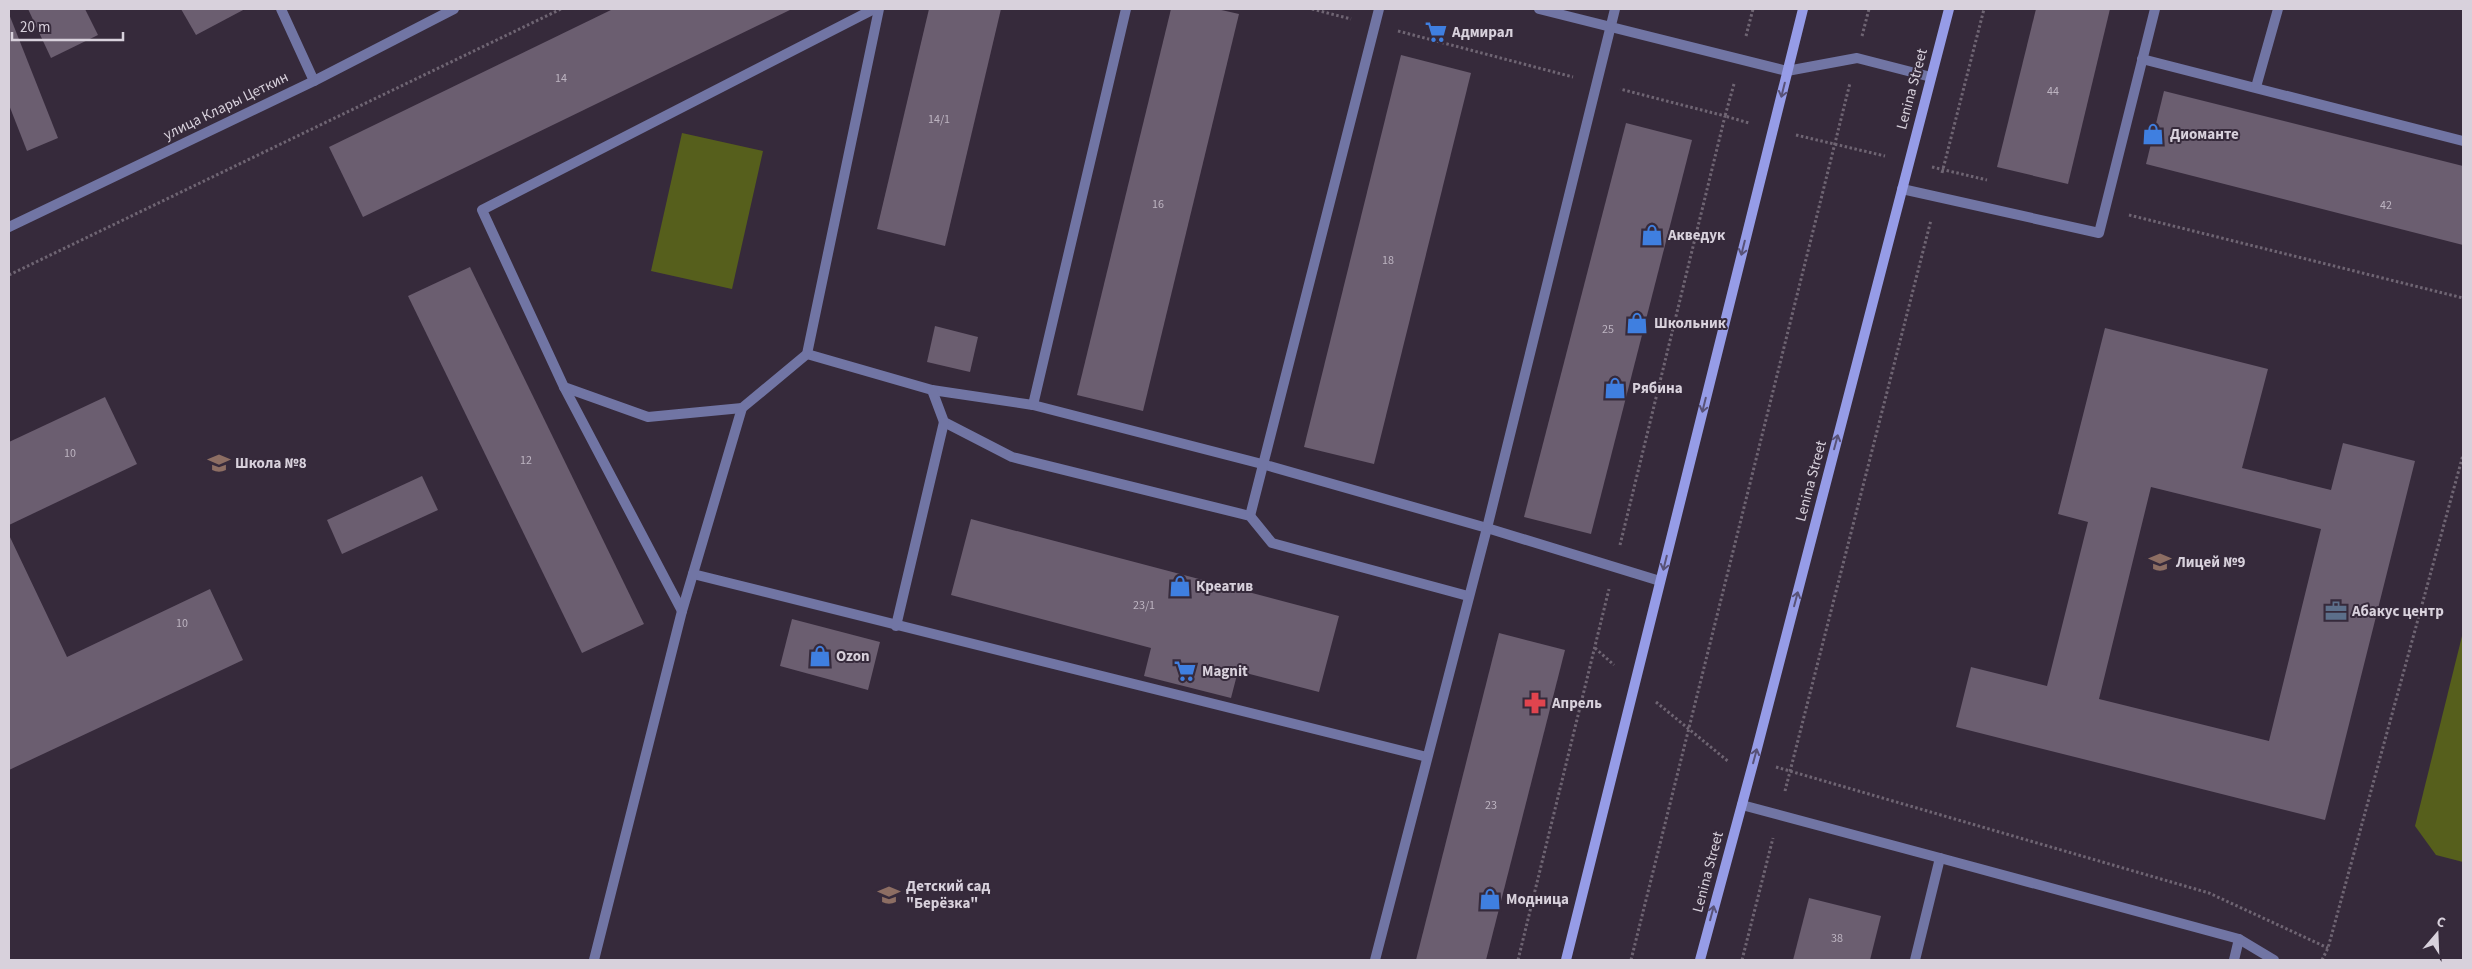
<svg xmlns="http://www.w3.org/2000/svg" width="2472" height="969" font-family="'Source Sans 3',sans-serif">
  <rect width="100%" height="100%" fill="#362a3b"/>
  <g fill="#565f1c">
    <polygon points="682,133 763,151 732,289 651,271"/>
    <polygon points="2463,632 2463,862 2436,855 2415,826"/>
  </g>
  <g fill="#6b5e70" fill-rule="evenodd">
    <polygon points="28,9 85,9 98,35 51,58"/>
    <polygon points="181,9 245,9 196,35"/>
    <polygon points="613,9 792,9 363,217 329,147"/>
    <polygon points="929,9 1001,9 945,246 877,229"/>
    <polygon points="1171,9 1217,9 1239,14 1143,411 1077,395"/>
    <polygon points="2036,9 2110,9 2068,184 1997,167"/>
    <polygon points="9,14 58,138 27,151 9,105"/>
    <polygon points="1401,55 1471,73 1374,464 1304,447"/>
    <polygon points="2164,91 2463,166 2463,245 2146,164"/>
    <polygon points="1626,123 1692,140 1591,534 1524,517"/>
    <polygon points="470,267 644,624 582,653 408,296"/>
    <polygon points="935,326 978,337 970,372 927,362"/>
    <path d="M2105,328L2268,369L2242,468L2331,490L2343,443L2415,461L2325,820L1956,727L1971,667L2047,686L2088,522L2058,514ZM2151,487L2321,529L2269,741L2099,699Z"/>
    <polygon points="105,397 137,464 9,525 9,442"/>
    <polygon points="422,476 438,510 342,554 327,520"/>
    <polygon points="971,519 1339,616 1319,692 1238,671 1231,698 1144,676 1151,648 951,595"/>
    <polygon points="9,535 67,657 210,589 243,660 9,770"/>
    <polygon points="792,619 880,642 868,690 780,666"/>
    <polygon points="1499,633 1565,650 1486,960 1416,960"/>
    <polygon points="1809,898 1881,916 1870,960 1793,960"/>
  </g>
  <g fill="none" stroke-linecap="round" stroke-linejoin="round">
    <g stroke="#6f6573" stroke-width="3" stroke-dasharray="2.5 2.5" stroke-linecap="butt">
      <polyline points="1312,9 1351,19"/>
      <polyline points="1398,31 1573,77"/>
      <polyline points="1746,36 1753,9"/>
      <polyline points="1862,36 1869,9"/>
      <polyline points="1734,84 1725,116 1749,123"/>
      <polyline points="1796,135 1885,156"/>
      <polyline points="1932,167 1987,180"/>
      <polyline points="1942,173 1984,9"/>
      <polyline points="2129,215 2463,298"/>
      <polyline points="9,275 561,9"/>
      <polyline points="1620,545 1725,116 1620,89"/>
      <polyline points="1595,648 1614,665"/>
      <polyline points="1656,702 1729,762"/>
      <polyline points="1776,767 2209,893 2328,948"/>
      <polyline points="1785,791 1931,220"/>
      <polyline points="1518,960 1609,589"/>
      <polyline points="1631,960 1850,83"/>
      <polyline points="1742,960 1773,838"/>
      <polyline points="2322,960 2328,948 2463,455"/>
    </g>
    <g stroke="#7175a4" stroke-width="10">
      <polyline points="281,9 314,81"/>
      <polyline points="2142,59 2463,141"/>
      <polyline points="2256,87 2278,9"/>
      <polyline points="1902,189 2099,233 2155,9"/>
      <polyline points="807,354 932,390 1033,405 1262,464 1487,528 1660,581"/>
      <polyline points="564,387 648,417 742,408"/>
      <polyline points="932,390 944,422 1012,457 1250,516 1272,543 1468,596"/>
      <polyline points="1033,405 1126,9"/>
      <polyline points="1250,516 1379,9"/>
      <polyline points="693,574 1427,757"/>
      <polyline points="682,611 564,387 482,210 874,9"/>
      <polyline points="896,626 944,422"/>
      <polyline points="1742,805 1940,858 1915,960"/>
      <polyline points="1940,858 2239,939 2274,960"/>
      <polyline points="594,960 682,611 742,408 807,354 879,9"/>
      <polyline points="1375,960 1487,528 1615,9"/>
      <polyline points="2234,960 2239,939"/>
    </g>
    <g stroke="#7175a4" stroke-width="10">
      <polyline points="1539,9 1787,71 1857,58 1931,77"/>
      <polyline points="9,227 314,81 454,9"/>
    </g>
    <g stroke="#969ce7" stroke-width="10">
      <polyline points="1566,960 1803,9"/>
      <polyline points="1700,960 1754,760 1949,9"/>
    </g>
  </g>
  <defs><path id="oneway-shaft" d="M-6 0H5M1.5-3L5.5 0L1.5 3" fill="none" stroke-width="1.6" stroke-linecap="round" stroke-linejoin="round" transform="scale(1.25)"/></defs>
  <g stroke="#585277">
    <use href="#oneway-shaft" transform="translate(1783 90) rotate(104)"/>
    <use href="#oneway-shaft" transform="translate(1743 248) rotate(104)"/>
    <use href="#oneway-shaft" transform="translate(1704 405) rotate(104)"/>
    <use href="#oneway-shaft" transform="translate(1836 442) rotate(-75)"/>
    <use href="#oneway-shaft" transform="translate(1665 563) rotate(104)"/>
    <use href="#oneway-shaft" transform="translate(1796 599) rotate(-75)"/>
    <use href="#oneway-shaft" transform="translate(1755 756) rotate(-75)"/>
    <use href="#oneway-shaft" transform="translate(1712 913) rotate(-75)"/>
  </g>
  <defs>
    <g id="supermarket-bare" transform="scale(1.725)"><path d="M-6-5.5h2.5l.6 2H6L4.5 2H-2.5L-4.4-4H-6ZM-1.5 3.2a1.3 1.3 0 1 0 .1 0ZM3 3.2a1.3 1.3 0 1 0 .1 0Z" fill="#3f7fe0" stroke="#362a3b" stroke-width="2.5" paint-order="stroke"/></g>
    <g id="shop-bare" transform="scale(1.725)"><path d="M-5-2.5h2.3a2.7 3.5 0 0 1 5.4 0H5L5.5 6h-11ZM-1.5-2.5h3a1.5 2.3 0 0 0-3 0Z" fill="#3f7fe0" stroke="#362a3b" stroke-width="2.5" paint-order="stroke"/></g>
    <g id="school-bare" transform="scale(1.725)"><path d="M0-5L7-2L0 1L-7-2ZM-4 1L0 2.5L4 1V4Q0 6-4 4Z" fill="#8d6e63" stroke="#362a3b" stroke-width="2.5" paint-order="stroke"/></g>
    <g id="office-bare" transform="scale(1.725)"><path d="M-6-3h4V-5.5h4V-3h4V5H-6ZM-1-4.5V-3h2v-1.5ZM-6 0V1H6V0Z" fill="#5c6f8a" stroke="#362a3b" stroke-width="2.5" paint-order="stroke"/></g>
    <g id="pharmacy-bare" transform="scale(1.725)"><path d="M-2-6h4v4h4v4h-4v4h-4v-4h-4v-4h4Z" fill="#e0444e" stroke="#362a3b" stroke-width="2.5" paint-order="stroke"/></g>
  </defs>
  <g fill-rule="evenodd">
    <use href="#supermarket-bare" x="1436" y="32"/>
    <use href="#shop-bare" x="2153" y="134"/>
    <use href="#shop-bare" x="1652" y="235"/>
    <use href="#shop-bare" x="1637" y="323"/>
    <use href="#shop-bare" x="1615" y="388"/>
    <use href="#school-bare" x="219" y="463"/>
    <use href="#school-bare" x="2160" y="562"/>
    <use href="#shop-bare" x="1180" y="586"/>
    <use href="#office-bare" x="2336" y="611"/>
    <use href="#shop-bare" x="820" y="656"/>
    <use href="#supermarket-bare" x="1185" y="671"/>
    <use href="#pharmacy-bare" x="1535" y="703"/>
    <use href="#school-bare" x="889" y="895"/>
    <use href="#shop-bare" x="1490" y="899"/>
  </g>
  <g text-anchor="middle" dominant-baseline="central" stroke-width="4" stroke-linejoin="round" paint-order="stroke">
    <g font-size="12" fill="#bdb4c1">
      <text x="561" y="78">14</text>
      <text x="2053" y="91">44</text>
      <text x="939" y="119">14/1</text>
      <text x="1158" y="204">16</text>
      <text x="2386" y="205">42</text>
      <text x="1388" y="260">18</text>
      <text x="1608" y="329">25</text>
      <text x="70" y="453">10</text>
      <text x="526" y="460">12</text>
      <text x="1144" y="605">23/1</text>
      <text x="182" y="623">10</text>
      <text x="1491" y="805">23</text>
      <text x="1837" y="938">38</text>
    </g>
    <g font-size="15" font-weight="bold" fill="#d8d1dc" stroke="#362a3b" text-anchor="start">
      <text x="1452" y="32">Адмирал</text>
      <text x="2170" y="134">Диоманте</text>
      <text x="1668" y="235">Акведук</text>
      <text x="1654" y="323">Школьник</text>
      <text x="1632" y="388">Рябина</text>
      <text x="235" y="463">Школа №8</text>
      <text x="2176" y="562">Лицей №9</text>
      <text x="1196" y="586">Креатив</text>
      <text x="2352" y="611">Абакус центр</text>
      <text x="836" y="656">Ozon</text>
      <text x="1202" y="671">Magnit</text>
      <text x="1552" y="703">Апрель</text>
      <text x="906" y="886">Детский сад<tspan x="906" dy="17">"Берёзка"</tspan></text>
      <text x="1506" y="899">Модница</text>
    </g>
    <g font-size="15" fill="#d8d1dc" stroke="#362a3b">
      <text transform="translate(1912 89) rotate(-75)">Lenina Street</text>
      <text transform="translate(226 106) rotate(-26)">улица Клары Цеткин</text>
      <text transform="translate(1811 481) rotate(-75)">Lenina Street</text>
      <text transform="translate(1708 872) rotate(-75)">Lenina Street</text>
    </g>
  </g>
  <rect width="2472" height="969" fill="none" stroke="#d8d1dc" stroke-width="20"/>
  <g transform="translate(2437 934) rotate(19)" stroke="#362a3b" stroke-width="4" paint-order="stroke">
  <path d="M0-4L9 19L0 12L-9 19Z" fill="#d8d1dc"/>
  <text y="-8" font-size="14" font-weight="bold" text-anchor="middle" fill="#d8d1dc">С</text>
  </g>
  <path d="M12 32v8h111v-8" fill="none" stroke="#d8d1dc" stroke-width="2.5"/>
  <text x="20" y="32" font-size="15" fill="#d8d1dc" stroke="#362a3b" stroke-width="4" paint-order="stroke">20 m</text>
</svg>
